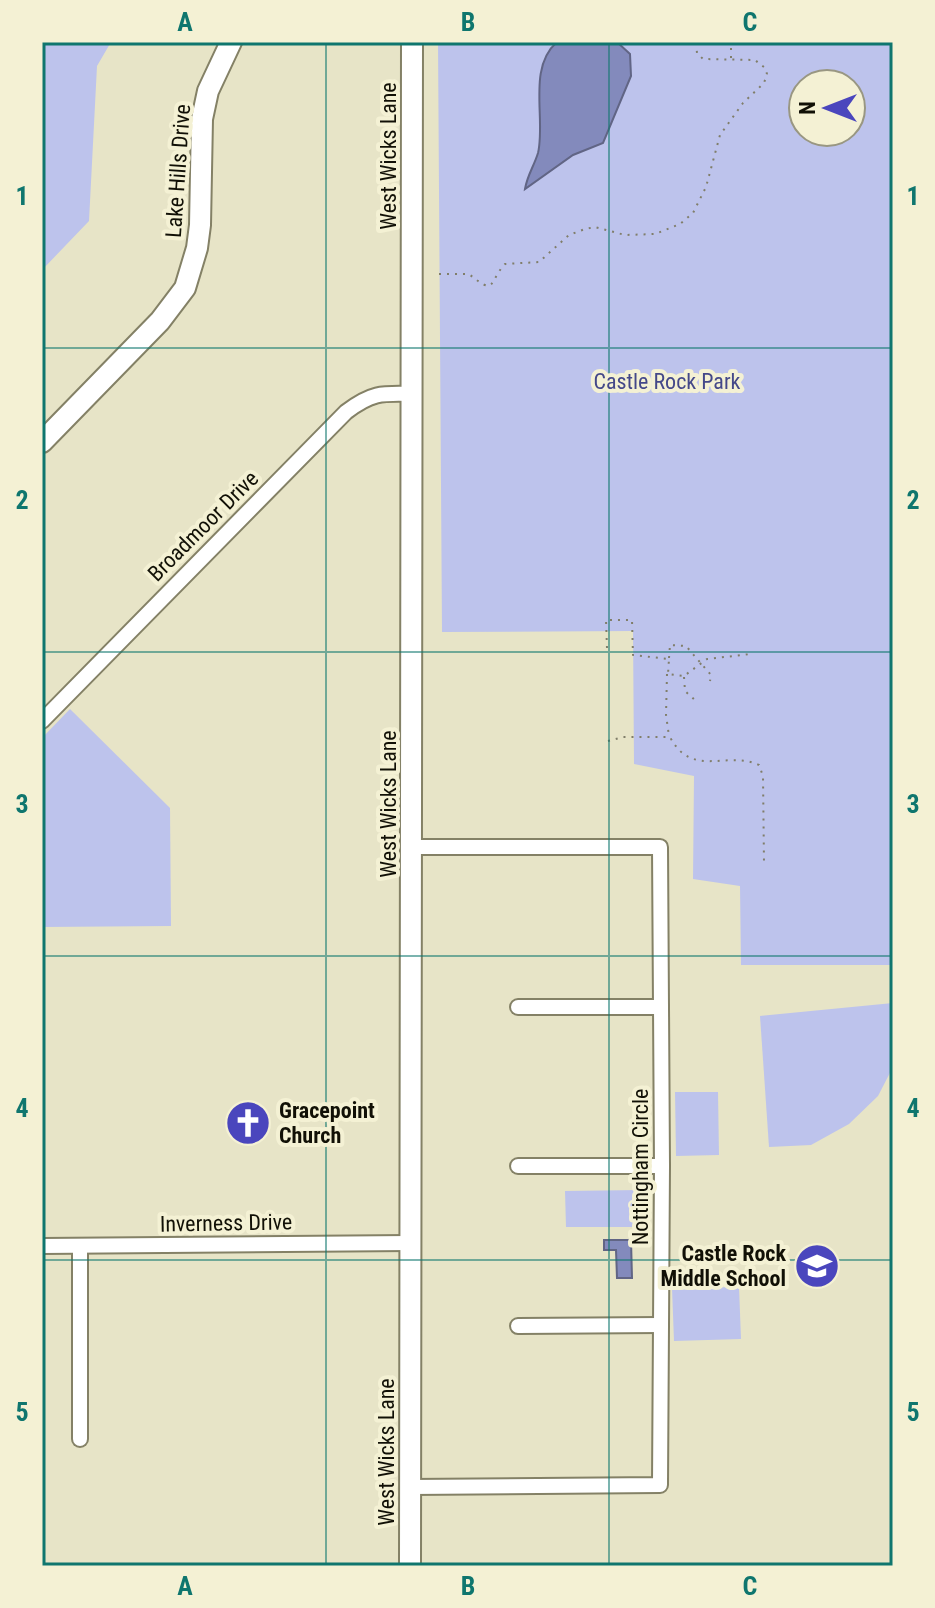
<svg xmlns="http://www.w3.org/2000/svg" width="935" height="1608" font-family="'Roboto Condensed',sans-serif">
  <rect width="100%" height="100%" fill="#e7e4c7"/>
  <g fill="#bdc3ec" fill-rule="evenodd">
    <polygon points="42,42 111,42 97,66 89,221 42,270"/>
    <path d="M438,42H893V965H741L740,886L693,879L694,776L634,764L633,631L442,632ZM803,84H851V132H803Z"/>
    <polygon points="70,709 170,808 171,926 42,927 42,738"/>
    <polygon points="893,1003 893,1067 878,1096 849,1124 811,1145 769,1147 760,1016"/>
    <polygon points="675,1092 718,1092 719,1155 676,1156"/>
    <polygon points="640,1190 641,1227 566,1227 565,1191"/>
    <polygon points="739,1287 741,1339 674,1341 672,1288"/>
  </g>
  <g fill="#838abc" stroke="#616585" stroke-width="2">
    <path d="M557,42H617L630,54L631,76L603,143L573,155L525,189C527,176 534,166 538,153C546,119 527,68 557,42Z"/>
    <polygon points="604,1240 631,1240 632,1278 617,1278 616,1250 604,1250"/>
  </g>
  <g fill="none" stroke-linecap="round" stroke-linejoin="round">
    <g stroke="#848166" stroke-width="18">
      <g id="street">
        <path d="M42,721L346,412C371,393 381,393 411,394"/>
        <polyline points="518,1007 661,1007"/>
        <polyline points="518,1166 662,1166"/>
        <polyline points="42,1246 410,1243"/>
        <polyline points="80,1247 80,1439"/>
        <polyline points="518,1326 661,1325"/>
        <polyline points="410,1487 660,1485 662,1166 660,847 412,847"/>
      </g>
    </g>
    <g stroke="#848166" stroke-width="24">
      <g id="secondary">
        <polyline points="42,442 160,321 185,288 197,248 200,225 202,119 208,91 231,42"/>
        <polyline points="410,1566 412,42"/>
      </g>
    </g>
    <g stroke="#807e6a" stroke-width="2" stroke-dasharray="2 6" stroke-linecap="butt">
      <polyline points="42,50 42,42"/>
      <polyline points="731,58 731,42"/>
      <path d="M439,274H469C497,297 488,282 505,264L539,262L569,235L585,229L595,227L625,235L655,234L680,224L693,213L706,187L720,135L743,103L764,83L767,74L765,68L755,60L703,59L697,53L696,42"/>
      <polyline points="607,648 606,620 632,620 633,655 669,659 668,674 684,676 707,659 751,654"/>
      <polyline points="669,658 670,645 686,646 711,675 710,681"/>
      <polyline points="667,674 666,715 669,736"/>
      <polyline points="684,677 685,691 696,701"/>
      <path d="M608,741L623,737H670C692,779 727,750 759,765L763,776L764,863"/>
    </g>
    <use href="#street" stroke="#fff" stroke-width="14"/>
    <use href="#secondary" stroke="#fff" stroke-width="20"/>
  </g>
  <path fill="none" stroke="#0f766e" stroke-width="2" stroke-opacity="0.55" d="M326,42V1566M609,42V1566M42,348H893M42,652H893M42,956H893M42,1260H893"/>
  <defs>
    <g id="church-disc" transform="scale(2.3)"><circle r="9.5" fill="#4a46bd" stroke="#f4f1d4"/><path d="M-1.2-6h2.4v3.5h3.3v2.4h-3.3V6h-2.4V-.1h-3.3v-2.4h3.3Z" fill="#fff"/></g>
    <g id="school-disc" transform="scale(2.3)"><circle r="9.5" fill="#4a46bd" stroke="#f4f1d4"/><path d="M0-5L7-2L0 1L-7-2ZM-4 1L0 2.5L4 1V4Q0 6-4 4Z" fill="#fff"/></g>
  </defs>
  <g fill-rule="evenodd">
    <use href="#church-disc" x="248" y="1123"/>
    <use href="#school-disc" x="817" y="1266"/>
  </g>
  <g text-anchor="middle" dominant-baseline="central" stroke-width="8" stroke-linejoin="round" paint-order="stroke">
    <g font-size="22" fill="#111006" stroke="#f4f1d4">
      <text transform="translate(388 156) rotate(-90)">West Wicks Lane</text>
      <text transform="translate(178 171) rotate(-86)">Lake Hills Drive</text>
      <text transform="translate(203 526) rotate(-45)">Broadmoor Drive</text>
      <text transform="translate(388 804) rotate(-90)">West Wicks Lane</text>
      <text transform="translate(640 1167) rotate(-90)">Nottingham Circle</text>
      <text transform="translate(226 1223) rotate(-1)">Inverness Drive</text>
      <text transform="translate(386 1452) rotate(-90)">West Wicks Lane</text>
    </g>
    <g font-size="22" fill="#444889" stroke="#f4f1d4">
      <text x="667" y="381">Castle Rock Park</text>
    </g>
    <g font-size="22" font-weight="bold" fill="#111006" stroke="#f4f1d4" text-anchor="start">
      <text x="279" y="1110">Gracepoint<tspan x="279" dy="25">Church</tspan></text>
      <text x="786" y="1253" text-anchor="end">Castle Rock<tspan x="786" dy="25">Middle School</tspan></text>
    </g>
  </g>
  <rect width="935" height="1608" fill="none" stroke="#f4f1d4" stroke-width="88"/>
  <g transform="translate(827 108) rotate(270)"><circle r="38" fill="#f4f1d4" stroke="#999782" stroke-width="2"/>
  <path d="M0-6L14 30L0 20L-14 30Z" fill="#4a46bd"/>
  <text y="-12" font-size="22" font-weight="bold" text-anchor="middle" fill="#111006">N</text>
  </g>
  <rect x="44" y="44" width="847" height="1520" fill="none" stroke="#0f766e" stroke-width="3"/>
  <g font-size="26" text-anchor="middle" font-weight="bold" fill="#0f766e">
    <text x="185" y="31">A</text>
    <text x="468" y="31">B</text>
    <text x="750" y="31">C</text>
    <text x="22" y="205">1</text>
    <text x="913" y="205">1</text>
    <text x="22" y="509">2</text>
    <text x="913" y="509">2</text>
    <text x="22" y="813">3</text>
    <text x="913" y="813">3</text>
    <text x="22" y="1117">4</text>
    <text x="913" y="1117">4</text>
    <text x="22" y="1421">5</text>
    <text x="913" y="1421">5</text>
    <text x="185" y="1595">A</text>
    <text x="468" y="1595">B</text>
    <text x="750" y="1595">C</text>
  </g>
</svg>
